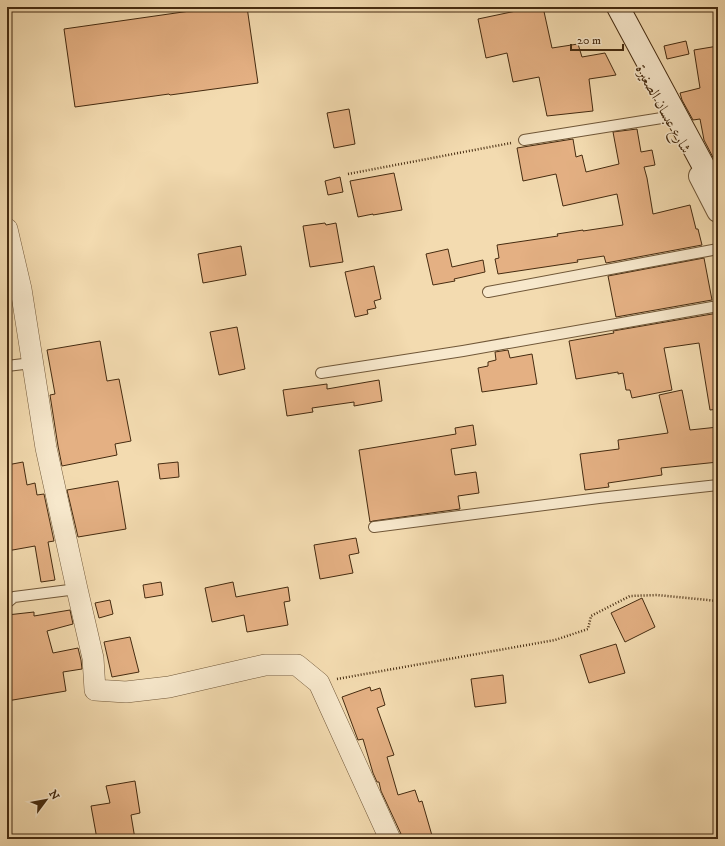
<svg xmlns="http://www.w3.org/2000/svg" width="725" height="846" font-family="'IM FELL DW Pica',Amiri,serif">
  <rect width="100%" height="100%" fill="#f3dbb0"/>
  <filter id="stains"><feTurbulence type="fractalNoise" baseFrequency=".005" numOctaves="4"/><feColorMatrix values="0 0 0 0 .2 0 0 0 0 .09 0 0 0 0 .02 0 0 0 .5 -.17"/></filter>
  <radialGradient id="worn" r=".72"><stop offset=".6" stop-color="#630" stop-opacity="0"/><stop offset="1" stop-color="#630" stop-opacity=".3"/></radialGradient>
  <g fill="#e4b083" stroke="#452b10">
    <polygon points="218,7 247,7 258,83 170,95 169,94 75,107 64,29"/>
    <polygon points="535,7 543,7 552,48 578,44 582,57 605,53 616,75 589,79 593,111 547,116 539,77 513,82 507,53 486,58 478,19"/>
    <polygon points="686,41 689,54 667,59 664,46"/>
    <polygon points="718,46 718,78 714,78 718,96 718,167 704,140 700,119 693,120 682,100 680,93 700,88 694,50"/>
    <polygon points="349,109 355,144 334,148 327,113"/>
    <polygon points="637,129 641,152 652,150 655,165 644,167 647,178 653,214 690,205 696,229 698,229 702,245 606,263 604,256 577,260 578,262 498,274 495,259 499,258 497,245 558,236 557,234 583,230 583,231 623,225 617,194 563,206 556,174 523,181 517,148 573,139 576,157 582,155 586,172 619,164 613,132"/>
    <polygon points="394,173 402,210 373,215 373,214 358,217 350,181"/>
    <polygon points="340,177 343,192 328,195 325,181"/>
    <polygon points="325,223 326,225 336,223 343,262 310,267 303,226"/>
    <polygon points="241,246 246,275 203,283 198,254"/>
    <polygon points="448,249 452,267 483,260 485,272 454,279 455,281 433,285 426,254"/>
    <polygon points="704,258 712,300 616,317 608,276"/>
    <polygon points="374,266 381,299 374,301 376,308 367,310 368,314 355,317 345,272"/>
    <polygon points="718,313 718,409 710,410 699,343 664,348 672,390 632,398 630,390 626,390 623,373 618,374 618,372 576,379 569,341 614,333 613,331"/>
    <polygon points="237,327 245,369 219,375 210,332"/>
    <polygon points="100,341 107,381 119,379 131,441 115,444 117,455 62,466 58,446 50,395 55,394 47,350"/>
    <polygon points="508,350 510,358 532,354 537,384 482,392 478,368 488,366 488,362 496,360 495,352"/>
    <polygon points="379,380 382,401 354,406 354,402 312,408 313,412 287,416 283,390 327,384 327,389"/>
    <polygon points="682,390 690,430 718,427 718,462 661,468 662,475 608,483 609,487 585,490 580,454 619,449 618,440 668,433 659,395"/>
    <polygon points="473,425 476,445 451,449 455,475 476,472 479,493 458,496 460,509 373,521 370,522 359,450 456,434 455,428"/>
    <polygon points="23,462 27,485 35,483 37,495 44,494 54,541 48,542 55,580 41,582 35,546 7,551 7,465"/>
    <polygon points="178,462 179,477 160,479 158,464"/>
    <polygon points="118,481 126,529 78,537 67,490"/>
    <polygon points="356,538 359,553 349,555 353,573 320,579 314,545"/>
    <polygon points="161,582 163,595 145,598 143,585"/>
    <polygon points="233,582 236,597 288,587 290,601 284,602 288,625 247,632 244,615 212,622 205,588"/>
    <polygon points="642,598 655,627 625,642 611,613"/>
    <polygon points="110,600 113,614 99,618 95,603"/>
    <polygon points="70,610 73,624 47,631 53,653 78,648 81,660 82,669 63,672 66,691 7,701 7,676 9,676 7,663 9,663 7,648 7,615 34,612 34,616"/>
    <polygon points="130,637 139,672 112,677 104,642"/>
    <polygon points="616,644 625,673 589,683 580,655"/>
    <polygon points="503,675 506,703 475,707 471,679"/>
    <polygon points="370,687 371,691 380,688 385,705 377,708 394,755 387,757 398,795 415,790 419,802 422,801 433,839 402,839 401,834 381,791 379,782 377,782 373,773 363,739 358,740 355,732 342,697"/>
    <polygon points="135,781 140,813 131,815 135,839 97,839 91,806 110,803 106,786"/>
  </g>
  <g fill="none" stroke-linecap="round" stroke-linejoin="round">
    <g stroke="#705738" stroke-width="12">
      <g id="service">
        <polyline points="524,140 668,117"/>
        <polyline points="488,292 718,249"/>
        <polyline points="7,366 32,363"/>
        <polyline points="321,373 463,351 718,306"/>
        <polyline points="374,527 599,498 718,485"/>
        <polyline points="7,603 14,597 77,589"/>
      </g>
    </g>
    <g stroke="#705738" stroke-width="22">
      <polyline id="minor" points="7,229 21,289 46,448 77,589 93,658 95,690 126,692 169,687 265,665 297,665 319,683 390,839"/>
    </g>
    <g stroke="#705738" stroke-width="24">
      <polyline id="tertiary" points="700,176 718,211"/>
    </g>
    <g stroke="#452b10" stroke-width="24">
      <polyline id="secondary" points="618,7 718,193"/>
    </g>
    <g stroke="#452b10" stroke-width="2.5" stroke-dasharray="1 2" stroke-linecap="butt">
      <polyline points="348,174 511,143"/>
      <polyline points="337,679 555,640 588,629 591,616 630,596 657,595 718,601"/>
    </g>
    <use href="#service" stroke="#f7e8cc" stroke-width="10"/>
    <use href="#minor" stroke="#f7e8cc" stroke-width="21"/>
    <use href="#tertiary" stroke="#f7e8cc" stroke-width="22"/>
    <use href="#secondary" stroke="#f7e8cc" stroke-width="22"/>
  </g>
  <g text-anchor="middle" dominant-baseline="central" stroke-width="3" stroke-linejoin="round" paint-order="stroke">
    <g font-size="15" fill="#452b10" stroke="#f7e8cc">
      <text transform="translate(663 109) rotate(61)">شارع عبسان الصغيرة</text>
    </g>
  </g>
  <rect width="725" height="846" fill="none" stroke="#f3dbb0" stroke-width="24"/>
  <rect x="8" y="8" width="709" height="830" fill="none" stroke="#452b10" stroke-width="2"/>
  <rect x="12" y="12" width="701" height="822" fill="none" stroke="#452b10"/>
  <g transform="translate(46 800) rotate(58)" stroke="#f7e8cc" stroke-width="3" paint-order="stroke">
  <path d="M0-3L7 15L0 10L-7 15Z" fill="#452b10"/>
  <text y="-6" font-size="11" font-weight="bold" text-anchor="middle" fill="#452b10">N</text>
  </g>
  <path d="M571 44v6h52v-6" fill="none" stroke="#452b10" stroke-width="2"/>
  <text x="577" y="44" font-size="12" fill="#452b10" stroke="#f7e8cc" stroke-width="3" paint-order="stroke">20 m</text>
  <rect width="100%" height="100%" filter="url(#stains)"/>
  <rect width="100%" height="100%" fill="url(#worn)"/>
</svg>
